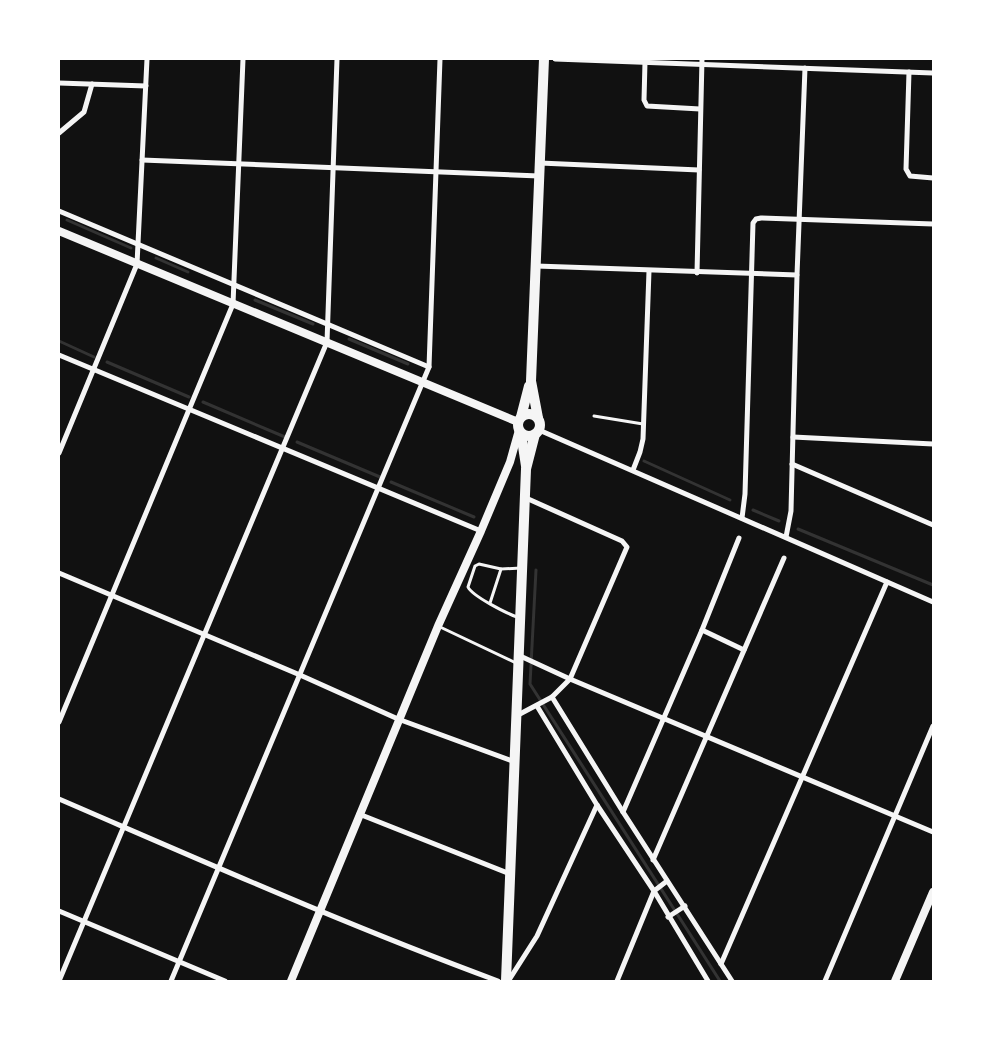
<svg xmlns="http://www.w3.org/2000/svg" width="992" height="1040" font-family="'Times New Roman',serif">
  <rect width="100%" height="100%" fill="#111"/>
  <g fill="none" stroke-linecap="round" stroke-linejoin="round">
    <g stroke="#333" stroke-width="3">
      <polyline points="67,220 131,248"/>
      <polyline points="156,258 188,272"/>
      <polyline points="255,300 313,324"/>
      <polyline points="349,339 408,364"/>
      <polyline points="59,341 94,357"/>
      <polyline points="107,362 189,397"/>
      <polyline points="203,402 285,437"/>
      <polyline points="297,442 380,477"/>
      <polyline points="644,461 730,500"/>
      <polyline points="391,482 474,517"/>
      <polyline points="753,510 779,521"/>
      <polyline points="798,529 933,585"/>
      <polyline points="536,570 530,684 720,981"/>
    </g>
    <g stroke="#f5f5f5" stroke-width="3">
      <polyline points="594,416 643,424"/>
      <polyline points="490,603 501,569"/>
      <path d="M517,617C506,613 472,596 468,587L475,566L479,564L501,569L521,568"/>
      <polyline points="438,626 516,663"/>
    </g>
    <g stroke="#f5f5f5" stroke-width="5">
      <polyline points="555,59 933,73"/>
      <polyline points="645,62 644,100 647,106 700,109"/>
      <polyline points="909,72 906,169 910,176 933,178"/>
      <polyline points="59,83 146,86"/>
      <polyline points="59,133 84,112 92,84"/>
      <polyline points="142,160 539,176"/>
      <polyline points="540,163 699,170"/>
      <polyline points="59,211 429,367"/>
      <polyline points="536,266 797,275"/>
      <polyline points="697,273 702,59"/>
      <polyline points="59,355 481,531"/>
      <polyline points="539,430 933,602"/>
      <polyline points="793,437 933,444"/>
      <polyline points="59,453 137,264 147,59"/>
      <polyline points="792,464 933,525"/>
      <polyline points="633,470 640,452 643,439 649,271"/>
      <polyline points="742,518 745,494 753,223 756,219 761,218 933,224"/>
      <polyline points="786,537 791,511 797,275 805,68"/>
      <polyline points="59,573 300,675 398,719 515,762"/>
      <polyline points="702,630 744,650"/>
      <polyline points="518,655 570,679 933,832"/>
      <polyline points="552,697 623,812 732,981"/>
      <polyline points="537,706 597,805 654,891 708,981"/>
      <polyline points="518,715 552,697 570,679 627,547 622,541 526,498"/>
      <polyline points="59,722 233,304 243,59"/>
      <path d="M59,799C205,862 349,926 498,981"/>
      <polyline points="623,812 702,630 739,538"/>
      <polyline points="359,814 510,874"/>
      <polyline points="653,860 784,558"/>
      <polyline points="59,911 225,981"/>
      <polyline points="668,917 685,906"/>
      <polyline points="721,964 887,582"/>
      <polyline points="509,980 537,936 597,805"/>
      <polyline points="59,981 327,342 337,59"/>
      <polyline points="171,981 429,367 440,59"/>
      <polyline points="617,981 654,891 667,881"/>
      <polyline points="825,981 933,726"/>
    </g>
    <g stroke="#f5f5f5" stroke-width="8">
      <polyline points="59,231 518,422"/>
      <polyline points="291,981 438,626 481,531 510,462 519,430"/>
      <polyline points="895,981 933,892"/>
    </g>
    <g stroke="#f5f5f5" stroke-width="10">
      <circle cx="529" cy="425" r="11"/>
      <polyline points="521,417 529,386"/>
      <polyline points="538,418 531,381 544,59"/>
      <polyline points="521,433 526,466"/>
      <polyline points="506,981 526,469 535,434"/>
    </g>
  </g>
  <rect width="992" height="1040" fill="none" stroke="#ffffff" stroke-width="120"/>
</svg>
